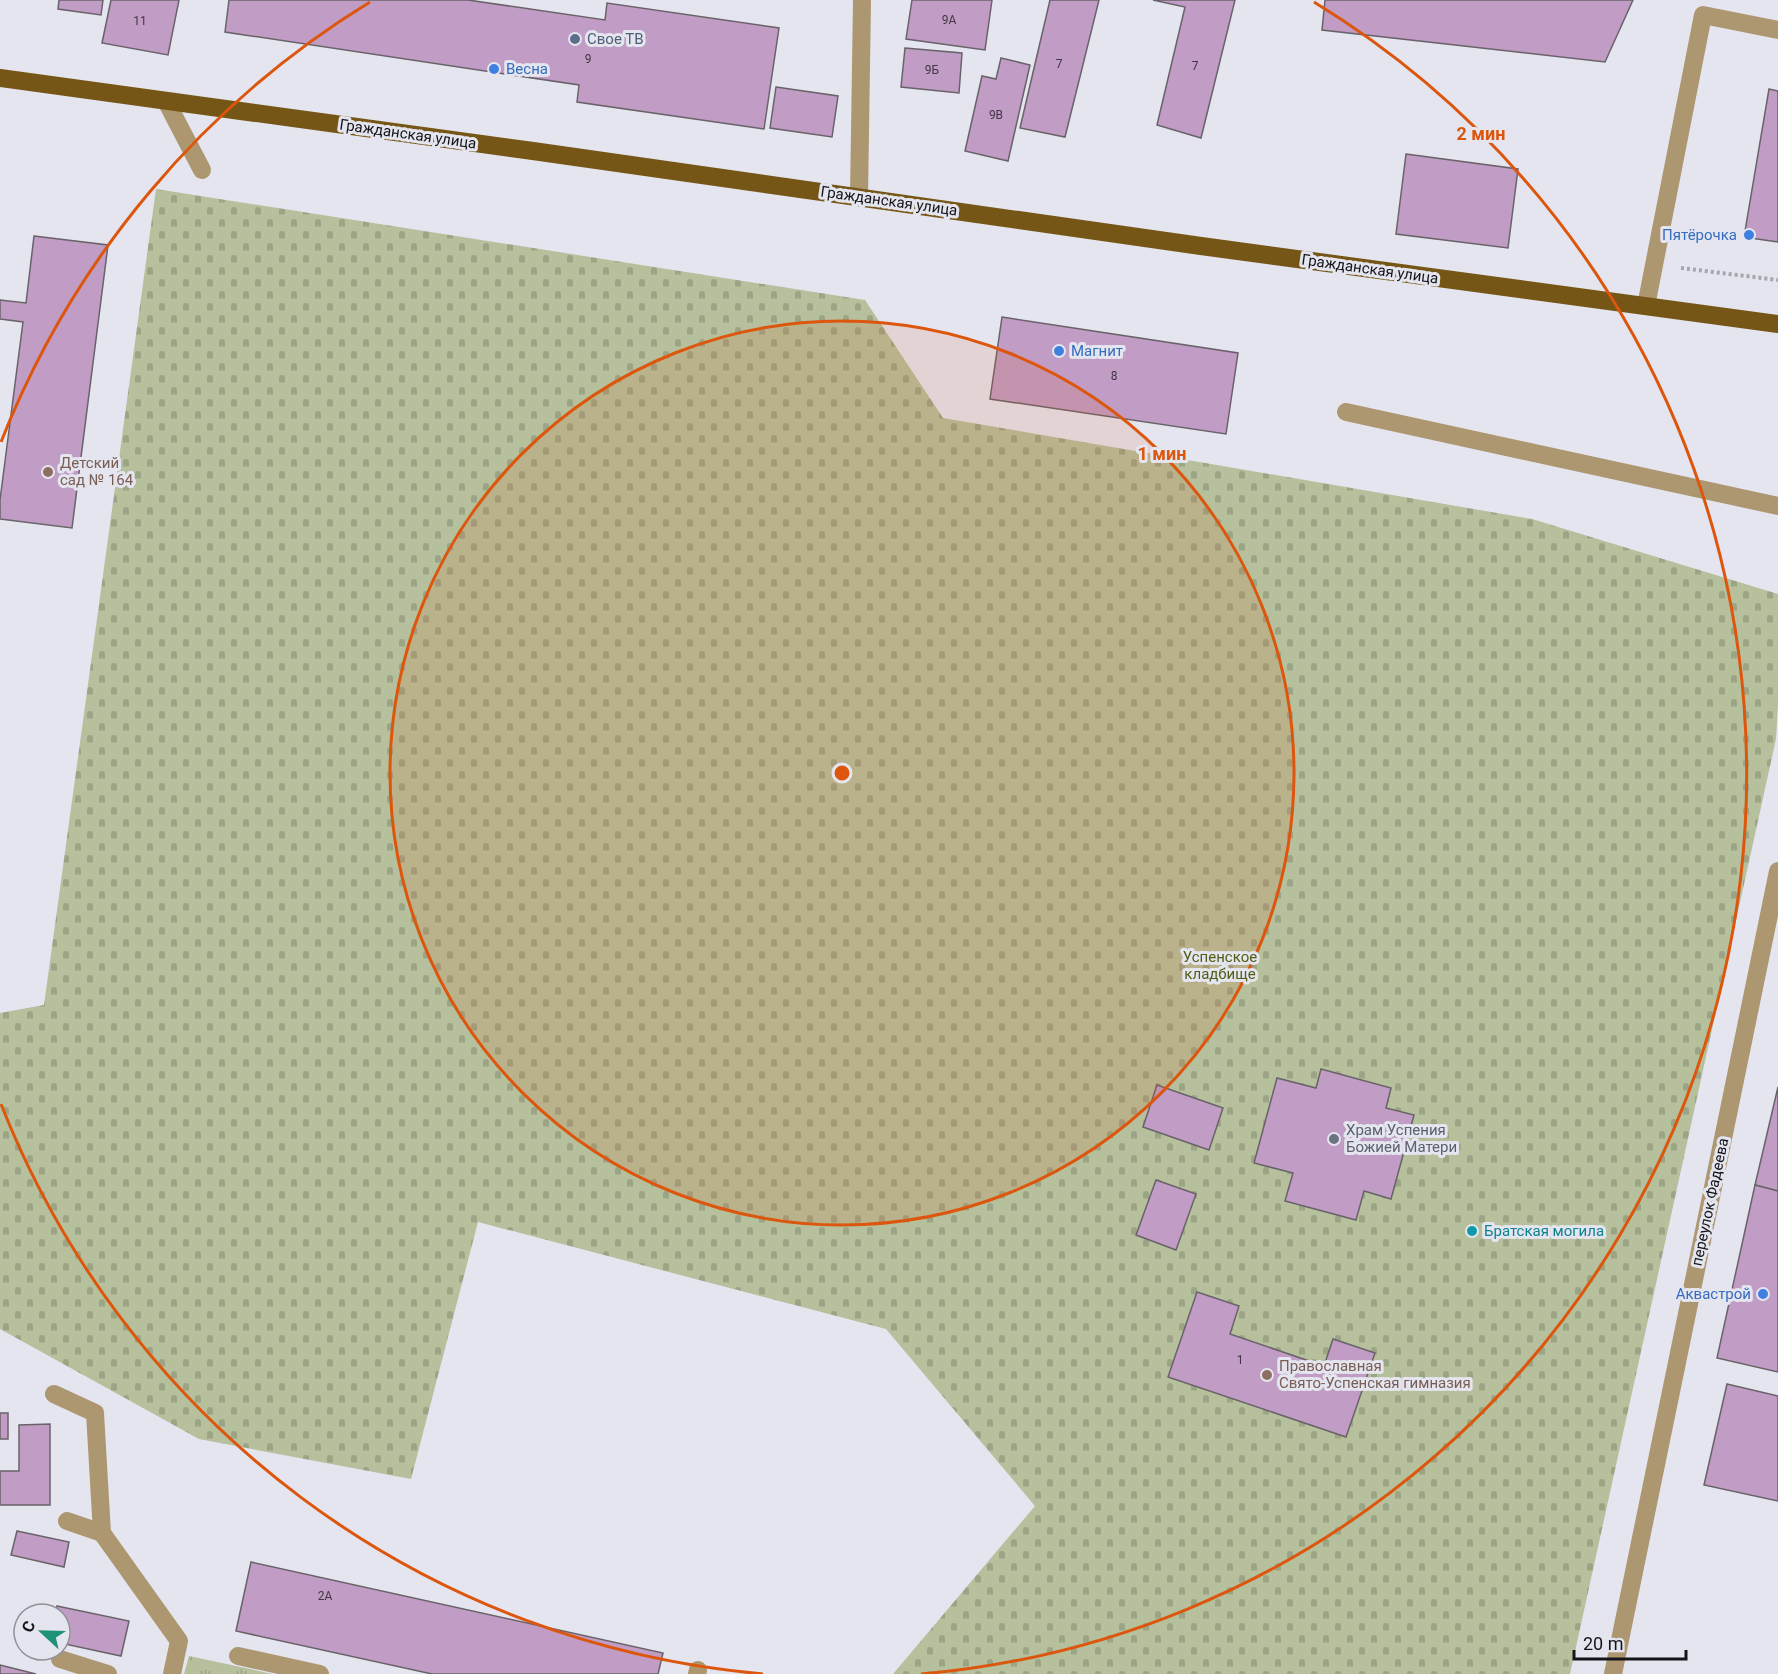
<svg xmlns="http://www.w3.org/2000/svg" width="1778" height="1674" font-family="Roboto,sans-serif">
  <defs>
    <pattern id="grass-tufts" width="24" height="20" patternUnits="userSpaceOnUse" patternTransform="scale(1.5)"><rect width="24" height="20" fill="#b6c09c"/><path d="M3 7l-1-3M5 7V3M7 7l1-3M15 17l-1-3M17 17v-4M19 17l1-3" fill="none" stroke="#9ca486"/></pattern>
    <pattern id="cemetery-stones" width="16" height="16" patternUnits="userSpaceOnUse" patternTransform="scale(1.5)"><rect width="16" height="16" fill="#b6c09c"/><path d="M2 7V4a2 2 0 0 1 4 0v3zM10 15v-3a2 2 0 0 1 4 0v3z" fill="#9ca486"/></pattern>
  </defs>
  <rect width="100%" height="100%" fill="#e4e5ef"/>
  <polygon fill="url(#grass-tufts)" points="189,1656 273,1674 184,1674"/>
  <polygon fill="url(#cemetery-stones)" points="156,189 865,300 943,418 1532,519 1778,594 1778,704 1776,739 1570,1674 893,1674 1035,1506 886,1329 478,1222 411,1479 199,1439 0,1329 0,1013 44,1005"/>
  <g fill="#c19cc4" stroke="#696369" stroke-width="1.5">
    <polygon points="59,0 103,0 101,15 58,9"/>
    <polygon points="111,0 179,0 168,55 102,43"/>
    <polygon points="229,0 468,0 605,20 607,3 779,28 764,129 577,102 579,85 225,32"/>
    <polygon points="912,0 992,0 985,50 906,39"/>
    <polygon points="1050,0 1099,0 1065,137 1020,128"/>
    <polygon points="1153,0 1235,0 1201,138 1157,125 1185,7"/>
    <polygon points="1325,0 1633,0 1605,62 1322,30"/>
    <polygon points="905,48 962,53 959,93 901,87"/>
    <polygon points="1001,58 1030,65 1008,161 965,151 982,76 996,79"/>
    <polygon points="776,87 838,96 832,137 770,128"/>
    <polygon points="1769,89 1778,91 1778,242 1744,237"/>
    <polygon points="1406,154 1518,169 1508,248 1396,234"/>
    <polygon points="34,236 108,245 72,528 0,519 0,500 23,322 0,319 0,300 26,303"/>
    <polygon points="1002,317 1238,353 1226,434 990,399"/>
    <polygon points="1321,1069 1391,1088 1386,1108 1414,1115 1391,1199 1364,1191 1356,1220 1285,1201 1293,1173 1254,1163 1277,1078 1316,1088"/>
    <polygon points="1157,1085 1223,1108 1209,1150 1143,1127"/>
    <polygon points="1778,1087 1778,1191 1755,1185"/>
    <polygon points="1156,1180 1196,1194 1176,1250 1136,1235"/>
    <polygon points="1755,1185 1778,1191 1778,1372 1717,1358"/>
    <polygon points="1197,1292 1239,1306 1230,1334 1324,1366 1333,1339 1375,1353 1346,1437 1168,1377"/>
    <polygon points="1727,1384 1778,1396 1778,1501 1704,1485"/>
    <rect x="0" y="1413" width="8" height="26"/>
    <polygon points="50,1424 50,1505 0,1505 0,1471 19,1471 19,1425"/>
    <polygon points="17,1531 69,1542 64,1567 11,1555"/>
    <polygon points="251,1562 663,1653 658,1674 432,1674 236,1631"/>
    <polygon points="57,1606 129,1621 121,1656 60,1643 60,1614 55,1614"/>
    <polygon points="0,1665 36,1674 0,1674"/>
  </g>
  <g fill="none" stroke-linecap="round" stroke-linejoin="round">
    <polyline stroke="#a5a6ae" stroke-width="4" stroke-dasharray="3 3" stroke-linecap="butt" points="1681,268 1778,280"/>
    <g stroke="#ad9771" stroke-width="18">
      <polyline points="166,101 202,170"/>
      <polyline points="859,197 862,0"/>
      <polyline points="1646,306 1703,15 1778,30"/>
      <polyline points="1346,412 1778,506"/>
      <polyline points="54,1394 95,1413 102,1533 179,1641 172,1674"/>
      <polyline points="67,1521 102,1533"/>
      <polyline points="238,1656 320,1674"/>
      <polyline points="60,1659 108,1674"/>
      <polyline points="697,1674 698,1670"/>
      <polyline points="1613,1674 1778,871"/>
    </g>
    <polyline stroke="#765616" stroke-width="18" points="0,78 533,151 1201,246 1778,324"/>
  </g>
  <circle cx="842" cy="773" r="452" fill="#dd560d" fill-opacity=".12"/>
  <g fill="none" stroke="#dd560d" stroke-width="3">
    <circle cx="842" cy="773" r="452"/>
    <path d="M763 1674A904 904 0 0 1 1 1104M1 442A904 904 0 0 1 370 2M1314 2A904 904 0 0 1 921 1674"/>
  </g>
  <circle fill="#5c6f8a" stroke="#e4e5ef" stroke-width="2" cx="575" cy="39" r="6"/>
  <g fill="#3f7fe0" stroke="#e4e5ef" stroke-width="2">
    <circle cx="494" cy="69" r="6"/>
    <circle cx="1749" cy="235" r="6"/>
    <circle cx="1059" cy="351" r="6"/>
    <circle cx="1763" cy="1294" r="6"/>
  </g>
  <g fill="#8d6e63" stroke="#e4e5ef" stroke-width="2">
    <circle cx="48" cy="472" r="6"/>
    <circle cx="1267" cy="1375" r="6"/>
  </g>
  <circle fill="#6b7280" stroke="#e4e5ef" stroke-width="2" cx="1334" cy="1139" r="6"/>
  <circle fill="#0f9aa8" stroke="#e4e5ef" stroke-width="2" cx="1472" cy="1231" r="6"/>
  <g text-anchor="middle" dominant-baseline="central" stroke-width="6" stroke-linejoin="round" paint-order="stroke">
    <g font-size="12" fill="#403744">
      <text x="949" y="20">9А</text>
      <text x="140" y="21">11</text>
      <text x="588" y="59">9</text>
      <text x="1059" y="64">7</text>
      <text x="1195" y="66">7</text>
      <text x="932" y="70">9Б</text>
      <text x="996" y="115">9В</text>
      <text x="1114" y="376">8</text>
      <text x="1240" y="1360">1</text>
      <text x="325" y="1596">2А</text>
    </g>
    <g font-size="15" fill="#4e5e75" stroke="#e4e5ef" text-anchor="start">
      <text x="587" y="39">Свое ТВ</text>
    </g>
    <g font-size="15" fill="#366cbe" stroke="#e4e5ef" text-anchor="start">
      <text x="506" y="69">Весна</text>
      <text x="1737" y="235" text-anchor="end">Пятёрочка</text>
      <text x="1071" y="351">Магнит</text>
      <text x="1751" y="1294" text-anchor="end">Аквастрой</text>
    </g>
    <g font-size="15" fill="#151519" stroke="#e4e5ef">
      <text transform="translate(408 134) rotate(8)">Гражданская улица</text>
      <text transform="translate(889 201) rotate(8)">Гражданская улица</text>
      <text transform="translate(1370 269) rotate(8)">Гражданская улица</text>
      <text transform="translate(1710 1202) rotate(-78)">переулок Фадеева</text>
    </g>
    <g font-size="15" fill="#785e54" stroke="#e4e5ef" text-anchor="start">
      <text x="60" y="463">Детский<tspan x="60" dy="17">сад № 164</tspan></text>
      <text x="1279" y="1366">Православная<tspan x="1279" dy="17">Свято-Успенская гимназия</tspan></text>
    </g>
    <g font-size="15" fill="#505f13" stroke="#e4e5ef">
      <text x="1220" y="957">Успенское<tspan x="1220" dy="17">кладбище</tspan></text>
    </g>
    <g font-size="15" fill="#5b616d" stroke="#e4e5ef" text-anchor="start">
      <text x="1346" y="1130">Храм Успения<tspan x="1346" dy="17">Божией Матери</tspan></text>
    </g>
    <g font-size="15" fill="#0d838f" stroke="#e4e5ef" text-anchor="start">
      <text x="1484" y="1231">Братская могила</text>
    </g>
  </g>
  <circle cx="842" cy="773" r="9" fill="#dd560d" stroke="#e4e5ef" stroke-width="3"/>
  <g font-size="18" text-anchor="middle" font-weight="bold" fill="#dd560d" stroke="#e4e5ef" stroke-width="6" stroke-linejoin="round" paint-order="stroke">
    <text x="1481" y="140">2 мин</text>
    <text x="1162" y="460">1 мин</text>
  </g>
  <g transform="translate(42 1632) rotate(292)"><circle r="28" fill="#e4e5ef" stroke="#919299" stroke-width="1.5"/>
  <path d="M0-4.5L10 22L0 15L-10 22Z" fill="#1e9275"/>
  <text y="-9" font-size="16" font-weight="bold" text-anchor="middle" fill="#151519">С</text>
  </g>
  <path d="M1574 1650v9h112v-9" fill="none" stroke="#151519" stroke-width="3"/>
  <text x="1583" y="1650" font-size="18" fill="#151519" stroke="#e4e5ef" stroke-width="4.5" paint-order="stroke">20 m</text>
</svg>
